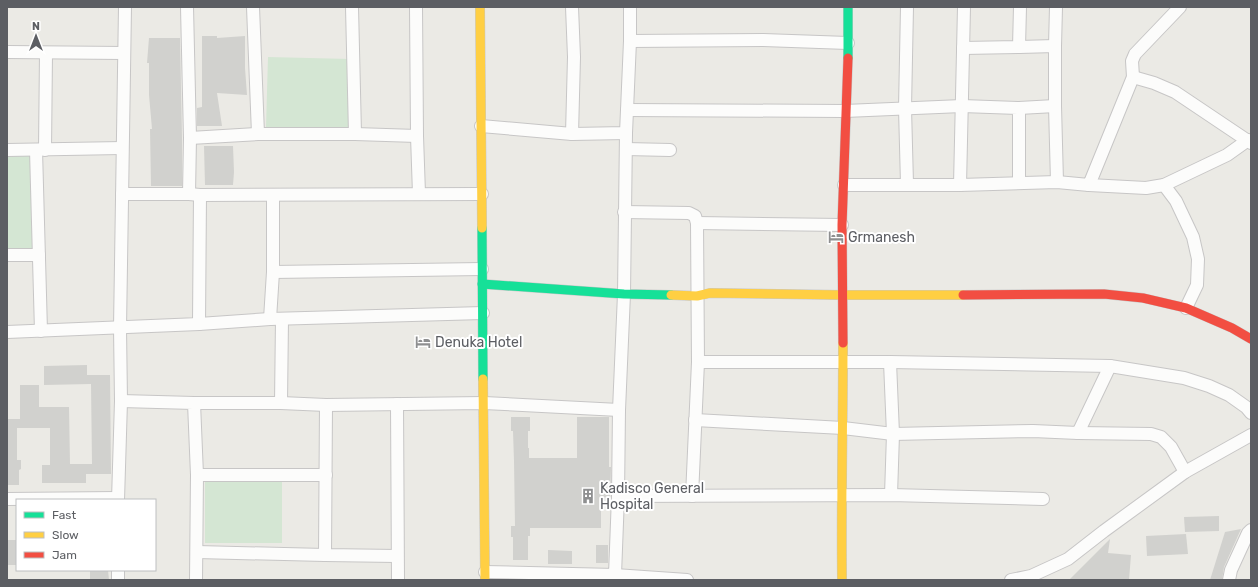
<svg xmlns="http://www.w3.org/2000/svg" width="1258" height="587" font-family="Rubik,sans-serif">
  <rect width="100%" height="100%" fill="#ebeae5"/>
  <g fill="#d4e6d3">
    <polygon points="268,57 350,59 349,129 266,127"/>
    <polygon points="7,154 36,154 38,251 7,251"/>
    <rect x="205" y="480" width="77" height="63"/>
  </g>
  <g fill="#d1d1ce">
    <polygon points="202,36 217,36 217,38 245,36 245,68 247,95 217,93 222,126 197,126 197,108 202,107"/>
    <polygon points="149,38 180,38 182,138 182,186 151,186 150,129 152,129 149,95 149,63 147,63"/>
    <polygon points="204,146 233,146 234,172 233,185 205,185"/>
    <polygon points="87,365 87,375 110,375 111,474 86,474 86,483 42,483 42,465 50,465 50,428 17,428 17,460 21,460 21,469 19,470 19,485 7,485 7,419 20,419 20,385 39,385 39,407 69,407 70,464 92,464 91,384 44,385 44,366"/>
    <polygon points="511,417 530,417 530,431 528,431 528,448 529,448 529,458 577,458 577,417 609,417 609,467 611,467 610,502 601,502 601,528 530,528 530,536 528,536 528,560 513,560 513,537 511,537 511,526 515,526 514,461 513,431 511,431"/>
    <polygon points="1219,516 1219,531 1185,532 1184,517"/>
    <polygon points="1241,529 1224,567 1222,580 1210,580 1225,532"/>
    <polygon points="1186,534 1188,554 1147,556 1146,536"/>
    <polygon points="1110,539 1108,553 1131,555 1129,580 1069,580"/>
    <rect x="7" y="540" width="10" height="25"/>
    <rect x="596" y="545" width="12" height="18"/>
    <polygon points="548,550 572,551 572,564 548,564"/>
    <polygon points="90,570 108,570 109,580 90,580"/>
  </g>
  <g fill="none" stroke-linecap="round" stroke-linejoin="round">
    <g stroke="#c7c6c6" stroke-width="14">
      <g id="street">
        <polyline points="187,7 190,138 189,194"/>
        <polyline points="253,7 258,134"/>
        <polyline points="352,7 355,134"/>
        <polyline points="416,7 417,136 419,194"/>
        <polyline points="630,41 763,40 848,43"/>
        <polyline points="1055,46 1056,7"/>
        <polyline points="1019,47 1055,46 1055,106 1057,182"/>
        <polyline points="963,48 1019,47 1020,7"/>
        <polyline points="7,52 124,53"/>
        <polyline points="1133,77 1132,61 1135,54 1180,7"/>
        <polyline points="1019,108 1055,106"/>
        <polyline points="627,110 845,111 962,106 1019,108 1019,183"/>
        <polyline points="481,126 572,134 626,133 630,41 630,7"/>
        <polyline points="572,134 574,57 572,7"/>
        <polyline points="190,138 258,134 355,134 417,136"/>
        <polyline points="626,149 670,150"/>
        <polyline points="7,150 122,148"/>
        <polyline points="36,150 41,331"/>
        <polyline points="45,150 46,53"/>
        <polyline points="907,184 905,108 907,7"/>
        <polyline points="844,185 960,185 1057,182 1089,185 1133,77 1154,83 1175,92 1251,143"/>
        <polyline points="960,185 964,7"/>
        <polyline points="1089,185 1146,188 1164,185 1227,155 1248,140"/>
        <polyline points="1164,185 1176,201 1193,237 1198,259 1197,285 1186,308"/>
        <polyline points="122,194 189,194 200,195 482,194"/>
        <polyline points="624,212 689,213 695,216 697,223 698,362 692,496"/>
        <polyline points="697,223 842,225"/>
        <polyline points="7,255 39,255"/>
        <polyline points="273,272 482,269"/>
        <polyline points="270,319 273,272 273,195"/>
        <polyline points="199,324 270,319 483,313"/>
        <polyline points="7,332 199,324 200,195"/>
        <polyline points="698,362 890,362 1110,366 1184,378 1209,386 1229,395 1246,407 1251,413"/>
        <polyline points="890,362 893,434 891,495"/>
        <polyline points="121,401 194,403 197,475 196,580"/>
        <polyline points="194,403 281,403 326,405 484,403 619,410"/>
        <polyline points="281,403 282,319"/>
        <polyline points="397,404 398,580"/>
        <polyline points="326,405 325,555 397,556"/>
        <polyline points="695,420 843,428 893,434 1033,431 1078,433 1110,366"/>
        <polyline points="1078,433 1151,434 1161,437 1171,447 1185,472"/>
        <polyline points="197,475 326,475"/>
        <polyline points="618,496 891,495 1043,499"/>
        <polyline points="7,499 118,498"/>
        <polyline points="118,500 121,401 120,328 125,7"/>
        <polyline points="197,552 325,555"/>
        <polyline points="485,572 615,575 618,496 619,410 624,294 626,133"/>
        <polyline points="118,580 118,570"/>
        <polyline points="615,580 615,575 687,580"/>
        <polyline points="1011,580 1031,576 1068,559 1104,531 1185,472 1251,435"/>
        <polyline points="1229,580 1231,570 1248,533 1251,530"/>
      </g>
    </g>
    <g stroke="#c7c7c7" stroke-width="10">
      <g id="fast">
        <polyline points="848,58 848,7"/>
        <polyline points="482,228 483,379"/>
        <polyline points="482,284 624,294 671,295"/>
      </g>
    </g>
    <g stroke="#c7c7c7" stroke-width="10">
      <g id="slow">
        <polyline points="480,7 482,228"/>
        <polyline points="671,295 697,296 710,293 842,295 963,295"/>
        <polyline points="483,379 485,580"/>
        <path d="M842,580C841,501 843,422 843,343"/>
      </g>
    </g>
    <g stroke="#c7c7c7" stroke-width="10">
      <g id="jam">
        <polyline points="963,295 1104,294 1143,298 1186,308 1232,328 1251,339"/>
        <polyline points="843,343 842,225 848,58"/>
      </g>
    </g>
    <use href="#street" stroke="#fcfcfb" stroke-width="12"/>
    <use href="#fast" stroke="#16e098" stroke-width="9"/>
    <use href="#slow" stroke="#ffcf43" stroke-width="9"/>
    <use href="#jam" stroke="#f24e42" stroke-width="9"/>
  </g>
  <defs>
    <g id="hotel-bare" transform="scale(1.2)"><path d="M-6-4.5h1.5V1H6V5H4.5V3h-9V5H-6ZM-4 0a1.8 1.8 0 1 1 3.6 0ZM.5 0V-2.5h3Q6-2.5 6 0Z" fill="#8e8f90" stroke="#fff" stroke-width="2.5" paint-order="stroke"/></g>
    <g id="building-bare" transform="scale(1.2)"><path d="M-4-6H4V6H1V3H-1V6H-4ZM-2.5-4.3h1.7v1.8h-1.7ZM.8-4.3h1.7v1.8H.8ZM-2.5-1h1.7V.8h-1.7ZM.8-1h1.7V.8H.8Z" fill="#8e8f90" stroke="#fff" stroke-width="2.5" paint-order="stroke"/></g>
  </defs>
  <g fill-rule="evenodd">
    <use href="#hotel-bare" x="836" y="237"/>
    <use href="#hotel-bare" x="423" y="342"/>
    <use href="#building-bare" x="588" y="496"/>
  </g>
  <g text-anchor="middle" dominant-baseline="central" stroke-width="4" stroke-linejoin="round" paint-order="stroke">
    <g font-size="14" fill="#5c5e63" stroke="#fff" text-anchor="start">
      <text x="848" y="237">Grmanesh</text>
      <text x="435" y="342">Denuka Hotel</text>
      <text x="600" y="488">Kadisco General<tspan x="600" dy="16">Hospital</tspan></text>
    </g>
  </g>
  <rect width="1258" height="587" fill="none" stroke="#5c5e63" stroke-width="16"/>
  <rect x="16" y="499" width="140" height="72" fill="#ffffff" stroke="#bebfc1"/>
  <rect x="24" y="512" width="20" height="6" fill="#16e098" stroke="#bebfc1"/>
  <text x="52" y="519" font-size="12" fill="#5c5e63">Fast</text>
  <rect x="24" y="532" width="20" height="6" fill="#ffcf43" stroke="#bebfc1"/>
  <text x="52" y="539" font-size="12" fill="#5c5e63">Slow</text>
  <rect x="24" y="552" width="20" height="6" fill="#f24e42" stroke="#bebfc1"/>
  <text x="52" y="559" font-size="12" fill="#5c5e63">Jam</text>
  <g transform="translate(36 36)" stroke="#ffffff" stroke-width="3" paint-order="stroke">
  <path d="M0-3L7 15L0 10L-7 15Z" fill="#5c5e63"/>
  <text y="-6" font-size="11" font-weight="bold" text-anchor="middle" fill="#5c5e63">N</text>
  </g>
</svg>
